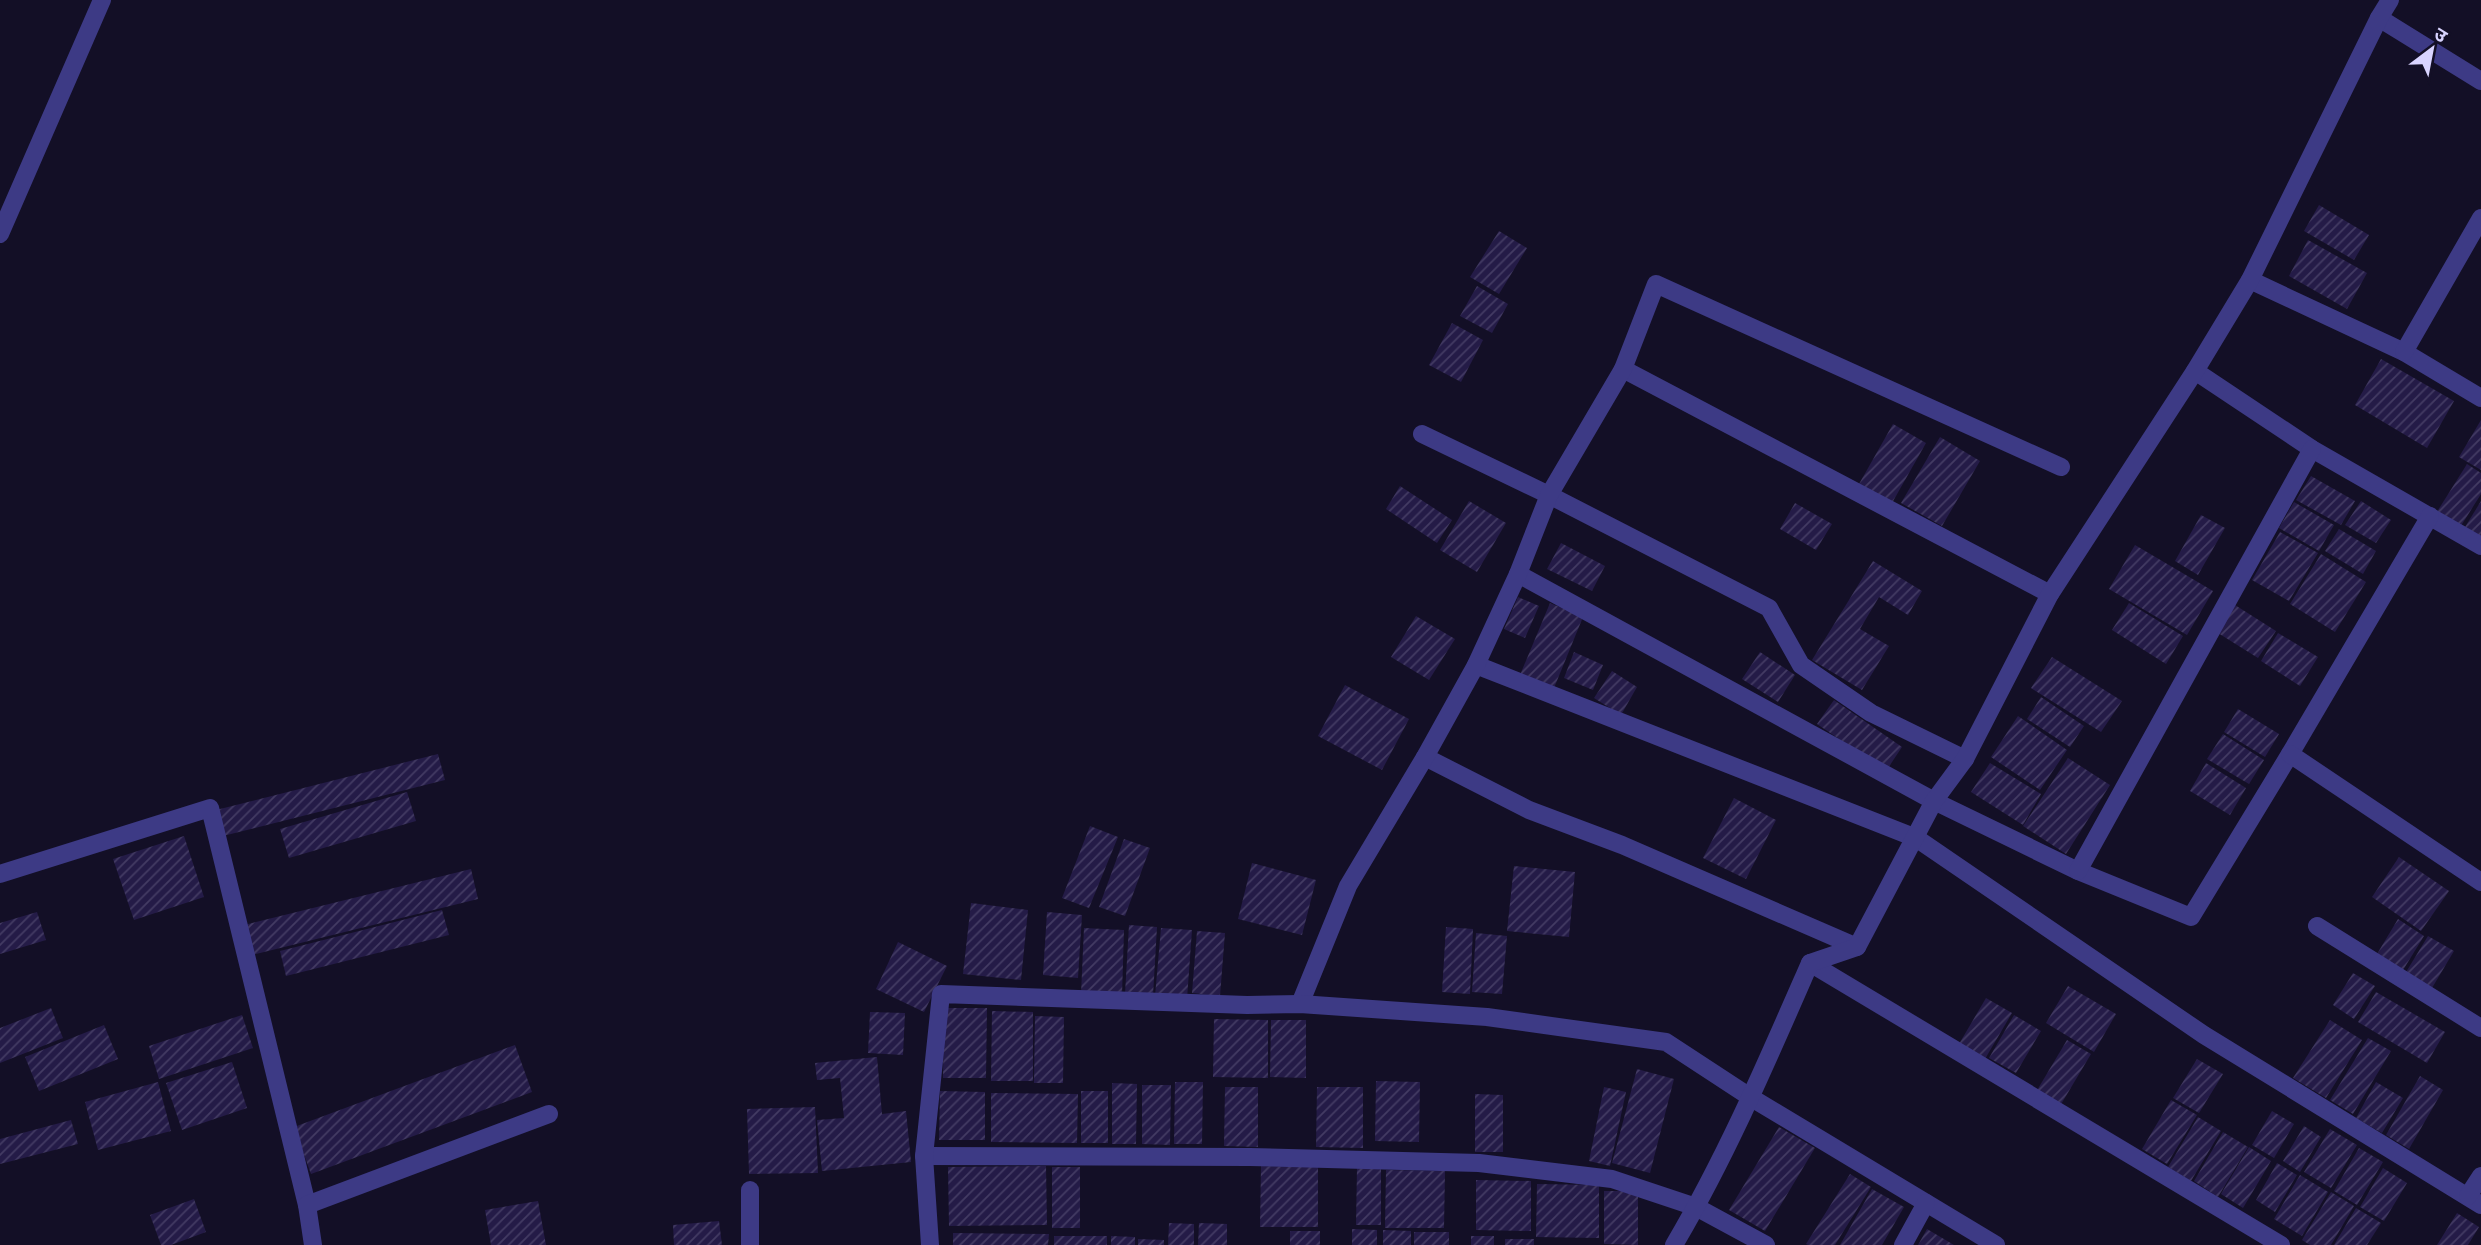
<svg xmlns="http://www.w3.org/2000/svg" width="2481" height="1245" font-family="Inter,'Noto Sans Devanagari',sans-serif">
  <defs>
    <pattern id="building-hatch" width="6" height="6" patternUnits="userSpaceOnUse" patternTransform="scale(1.75)"><rect width="6" height="6" fill="#241b47"/><path d="M-1 1l2-2M0 6l6-6M5 7l2-2" fill="none" stroke="#433b63"/></pattern>
  </defs>
  <rect width="100%" height="100%" fill="#130f26"/>
  <g fill="url(#building-hatch)">
    <polygon points="2319,205 2369,235 2354,260 2304,231"/>
    <polygon points="1499,231 1527,248 1499,294 1470,277"/>
    <polygon points="2308,240 2367,273 2347,309 2289,276"/>
    <polygon points="1477,286 1508,304 1492,333 1460,316"/>
    <polygon points="1452,323 1483,340 1461,382 1429,365"/>
    <polygon points="2381,359 2454,401 2427,448 2355,405"/>
    <polygon points="2481,420 2481,470 2459,457"/>
    <polygon points="1893,424 1926,443 1892,503 1859,484"/>
    <polygon points="1940,437 1980,461 1942,526 1901,503"/>
    <polygon points="2467,464 2481,473 2481,494 2459,529 2435,515"/>
    <polygon points="2311,476 2355,501 2341,525 2296,500"/>
    <polygon points="1400,486 1452,520 1437,543 1386,509"/>
    <polygon points="1469,501 1506,523 1477,572 1440,550"/>
    <polygon points="2361,501 2391,520 2376,543 2345,525"/>
    <polygon points="2481,501 2481,543 2462,532"/>
    <polygon points="2294,502 2334,525 2319,551 2279,528"/>
    <polygon points="1795,503 1832,524 1816,550 1780,529"/>
    <polygon points="2201,515 2225,528 2198,575 2175,561"/>
    <polygon points="2339,529 2376,551 2363,574 2325,551"/>
    <polygon points="2280,532 2318,553 2289,601 2252,580"/>
    <polygon points="1561,543 1605,566 1592,591 1547,569"/>
    <polygon points="2135,545 2213,591 2187,635 2109,589"/>
    <polygon points="2321,554 2366,582 2335,632 2290,604"/>
    <polygon points="1873,561 1922,591 1908,615 1879,597 1860,629 1889,646 1862,690 1812,660"/>
    <polygon points="1518,597 1539,606 1525,638 1504,629"/>
    <polygon points="1550,603 1583,617 1554,688 1520,675"/>
    <polygon points="2129,603 2183,636 2166,664 2112,630"/>
    <polygon points="2235,605 2276,631 2258,658 2218,633"/>
    <polygon points="1416,616 1455,639 1429,680 1391,657"/>
    <polygon points="2278,633 2318,657 2300,686 2261,661"/>
    <polygon points="1574,652 1603,665 1593,690 1564,678"/>
    <polygon points="1760,652 1795,675 1778,702 1742,679"/>
    <polygon points="2052,657 2122,701 2101,732 2031,688"/>
    <polygon points="1612,671 1637,687 1621,715 1594,698"/>
    <polygon points="1345,685 1409,719 1382,770 1318,736"/>
    <polygon points="2041,697 2084,726 2070,747 2027,719"/>
    <polygon points="1834,700 1902,747 1886,771 1817,724"/>
    <polygon points="2238,709 2279,734 2265,757 2224,732"/>
    <polygon points="2018,716 2067,750 2040,790 1991,757"/>
    <polygon points="2223,734 2264,760 2249,784 2207,759"/>
    <polygon points="438,754 445,780 223,836 216,810"/>
    <polygon points="2068,758 2110,785 2066,854 2023,826"/>
    <polygon points="1990,763 2041,794 2023,825 1971,792"/>
    <polygon points="2206,763 2246,788 2230,815 2190,791"/>
    <polygon points="407,792 416,821 289,858 280,829"/>
    <polygon points="1734,798 1776,820 1746,879 1703,858"/>
    <polygon points="1090,826 1118,837 1089,908 1062,898"/>
    <polygon points="184,836 204,897 134,920 113,859"/>
    <polygon points="1124,839 1150,848 1125,916 1099,907"/>
    <polygon points="2399,857 2449,891 2421,931 2372,897"/>
    <polygon points="1252,863 1316,880 1302,935 1238,919"/>
    <polygon points="1514,866 1575,872 1569,937 1507,931"/>
    <polygon points="471,869 478,899 252,955 244,925"/>
    <polygon points="971,903 1028,910 1021,980 963,974"/>
    <polygon points="442,910 449,935 286,976 280,951"/>
    <polygon points="37,912 46,940 0,954 0,923"/>
    <polygon points="1047,912 1082,915 1078,978 1043,975"/>
    <polygon points="2398,919 2424,936 2400,975 2374,959"/>
    <polygon points="1129,925 1157,927 1153,996 1125,994"/>
    <polygon points="1446,927 1473,929 1470,994 1442,992"/>
    <polygon points="1084,928 1124,930 1122,996 1081,994"/>
    <polygon points="1161,928 1192,930 1187,999 1155,996"/>
    <polygon points="1197,931 1225,933 1220,996 1192,993"/>
    <polygon points="1476,933 1507,936 1502,994 1472,992"/>
    <polygon points="2428,936 2454,951 2429,993 2403,977"/>
    <polygon points="898,942 947,966 924,1012 876,989"/>
    <polygon points="2353,973 2375,986 2354,1019 2333,1005"/>
    <polygon points="2068,986 2116,1014 2094,1052 2046,1023"/>
    <polygon points="2376,992 2445,1032 2427,1063 2358,1022"/>
    <polygon points="1986,998 2012,1013 1985,1059 1959,1044"/>
    <polygon points="51,1008 63,1038 0,1063 0,1028"/>
    <polygon points="944,1008 987,1008 986,1078 943,1078"/>
    <polygon points="992,1011 1033,1012 1033,1081 991,1081"/>
    <polygon points="870,1012 905,1013 903,1055 868,1053"/>
    <polygon points="242,1015 253,1048 159,1079 149,1046"/>
    <polygon points="2014,1015 2041,1031 2016,1073 1989,1058"/>
    <polygon points="1035,1016 1064,1017 1063,1083 1034,1083"/>
    <polygon points="1214,1019 1268,1020 1268,1078 1213,1077"/>
    <polygon points="1271,1020 1306,1020 1306,1078 1270,1077"/>
    <polygon points="2330,1020 2362,1040 2326,1098 2293,1078"/>
    <polygon points="104,1025 118,1059 39,1091 25,1057"/>
    <polygon points="2368,1038 2391,1051 2353,1114 2330,1100"/>
    <polygon points="2067,1040 2091,1054 2060,1106 2036,1092"/>
    <polygon points="515,1045 532,1092 311,1174 294,1127"/>
    <polygon points="877,1057 882,1114 906,1111 911,1162 822,1171 817,1120 844,1118 840,1078 817,1080 815,1063"/>
    <polygon points="2197,1059 2223,1074 2199,1113 2173,1098"/>
    <polygon points="232,1062 247,1108 182,1130 166,1083"/>
    <polygon points="1637,1069 1674,1079 1650,1173 1612,1163"/>
    <polygon points="2420,1076 2443,1090 2409,1149 2386,1135"/>
    <polygon points="1376,1081 1420,1082 1419,1142 1375,1141"/>
    <polygon points="158,1082 171,1131 98,1150 85,1102"/>
    <polygon points="1175,1082 1203,1082 1202,1144 1174,1144"/>
    <polygon points="2376,1082 2403,1098 2382,1133 2356,1118"/>
    <polygon points="1112,1083 1137,1084 1136,1144 1112,1144"/>
    <polygon points="1142,1085 1171,1085 1170,1145 1142,1144"/>
    <polygon points="1225,1087 1258,1087 1258,1147 1224,1146"/>
    <polygon points="1317,1087 1363,1087 1363,1148 1316,1147"/>
    <polygon points="1604,1087 1626,1092 1610,1166 1589,1161"/>
    <polygon points="940,1091 985,1092 985,1140 939,1140"/>
    <rect x="1081" y="1091" width="27" height="52"/>
    <polygon points="991,1093 1078,1094 1077,1143 991,1142"/>
    <polygon points="1475,1094 1503,1095 1503,1152 1475,1152"/>
    <polygon points="2171,1100 2197,1115 2167,1164 2142,1149"/>
    <polygon points="815,1107 818,1173 749,1174 747,1109"/>
    <polygon points="2272,1111 2294,1124 2274,1158 2252,1145"/>
    <polygon points="2198,1117 2221,1131 2191,1181 2168,1167"/>
    <polygon points="71,1120 78,1144 0,1164 0,1139"/>
    <polygon points="2304,1126 2321,1137 2300,1172 2283,1161"/>
    <polygon points="1779,1127 1815,1148 1765,1231 1729,1210"/>
    <polygon points="2330,1129 2357,1145 2331,1188 2304,1172"/>
    <polygon points="2223,1132 2248,1147 2218,1197 2194,1181"/>
    <polygon points="2249,1147 2271,1161 2243,1208 2221,1194"/>
    <polygon points="2359,1148 2383,1162 2357,1205 2334,1191"/>
    <polygon points="2277,1163 2297,1175 2275,1212 2256,1200"/>
    <polygon points="1046,1166 1047,1225 949,1226 948,1167"/>
    <polygon points="1261,1166 1318,1167 1318,1227 1260,1227"/>
    <rect x="1052" y="1167" width="28" height="61"/>
    <polygon points="1357,1168 1381,1169 1381,1225 1356,1225"/>
    <polygon points="2383,1168 2407,1183 2384,1221 2360,1207"/>
    <polygon points="1386,1170 1445,1171 1444,1228 1385,1228"/>
    <polygon points="1850,1174 1871,1187 1835,1245 1808,1245 1806,1244"/>
    <polygon points="2300,1175 2328,1192 2302,1236 2274,1219"/>
    <polygon points="1476,1180 1531,1181 1531,1231 1476,1230"/>
    <polygon points="1537,1184 1599,1185 1599,1238 1536,1237"/>
    <polygon points="1872,1189 1904,1207 1882,1245 1840,1245"/>
    <polygon points="1604,1191 1638,1191 1638,1245 1604,1244"/>
    <polygon points="2331,1192 2354,1206 2331,1245 2310,1245 2302,1240"/>
    <polygon points="194,1199 206,1232 171,1245 161,1245 150,1215"/>
    <polygon points="538,1201 546,1245 491,1245 485,1210"/>
    <polygon points="2356,1208 2381,1223 2367,1245 2334,1245"/>
    <polygon points="2457,1213 2479,1227 2468,1245 2437,1245"/>
    <polygon points="719,1221 722,1245 674,1245 673,1225"/>
    <polygon points="1169,1223 1194,1224 1194,1245 1168,1245"/>
    <polygon points="1199,1223 1227,1224 1227,1245 1198,1245"/>
    <polygon points="1352,1229 1377,1230 1377,1245 1352,1245"/>
    <polygon points="1927,1229 1954,1245 1918,1245"/>
    <polygon points="1383,1230 1411,1231 1411,1245 1383,1245"/>
    <rect x="1290" y="1231" width="30" height="14"/>
    <rect x="1414" y="1232" width="35" height="13"/>
    <polygon points="953,1233 1049,1234 1048,1245 953,1245"/>
    <rect x="1054" y="1236" width="53" height="9"/>
    <polygon points="1111,1236 1135,1237 1135,1245 1111,1245"/>
    <rect x="1471" y="1236" width="23" height="9"/>
    <polygon points="1138,1239 1164,1240 1164,1245 1138,1245"/>
    <rect x="1505" y="1239" width="29" height="6"/>
  </g>
  <g fill="none" stroke-linecap="round" stroke-linejoin="round">
    <g stroke="#3d3a85" stroke-width="18">
      <polyline points="2379,18 2481,81"/>
      <polyline points="0,234 102,0"/>
      <polyline points="2250,280 2404,352 2481,398"/>
      <polyline points="2404,352 2481,218"/>
      <polyline points="1623,369 2050,594"/>
      <polyline points="2195,371 2312,449 2481,546"/>
      <polyline points="1422,434 1549,495 1769,608 1801,665 1871,713 1965,759"/>
      <polyline points="1518,574 1934,801 2078,871 2191,917 2290,754 2430,516"/>
      <polyline points="1476,665 1916,838 2204,1035 2481,1205"/>
      <polyline points="2290,754 2481,882"/>
      <polyline points="1425,757 1529,810 1622,845 1857,947"/>
      <polyline points="2078,871 2312,449"/>
      <polyline points="0,874 210,808 307,1205"/>
      <polyline points="2317,926 2481,1028"/>
      <polyline points="1810,963 2281,1245"/>
      <polyline points="1300,1004 1348,886 1425,757 1476,665 1518,574 1549,495 1623,369 1656,284 2061,467"/>
      <polyline points="924,1156 1250,1157 1479,1163 1612,1179 1696,1207 1766,1245"/>
      <polyline points="2468,1196 2481,1176"/>
      <polyline points="313,1245 307,1205 549,1114"/>
      <polyline points="750,1245 750,1190"/>
      <polyline points="930,1245 924,1156 941,994 1247,1005 1300,1004 1487,1017 1666,1042 1750,1097 1996,1245"/>
      <path d="M1674,1245C1727,1155 1768,1059 1810,963L1857,947L1934,801L1965,759L2050,594L2195,371L2250,280L2379,18L2390,0"/>
      <polyline points="1903,1245 1926,1203"/>
    </g>
  </g>
  <g transform="translate(2432 49) rotate(32)" stroke="#130f26" stroke-width="5" paint-order="stroke">
  <path d="M0-5L12 26L0 18L-12 26Z" fill="#d9d4ff"/>
  <text y="-10" font-size="19" font-weight="bold" text-anchor="middle" fill="#d9d4ff">उ</text>
  </g>
</svg>
